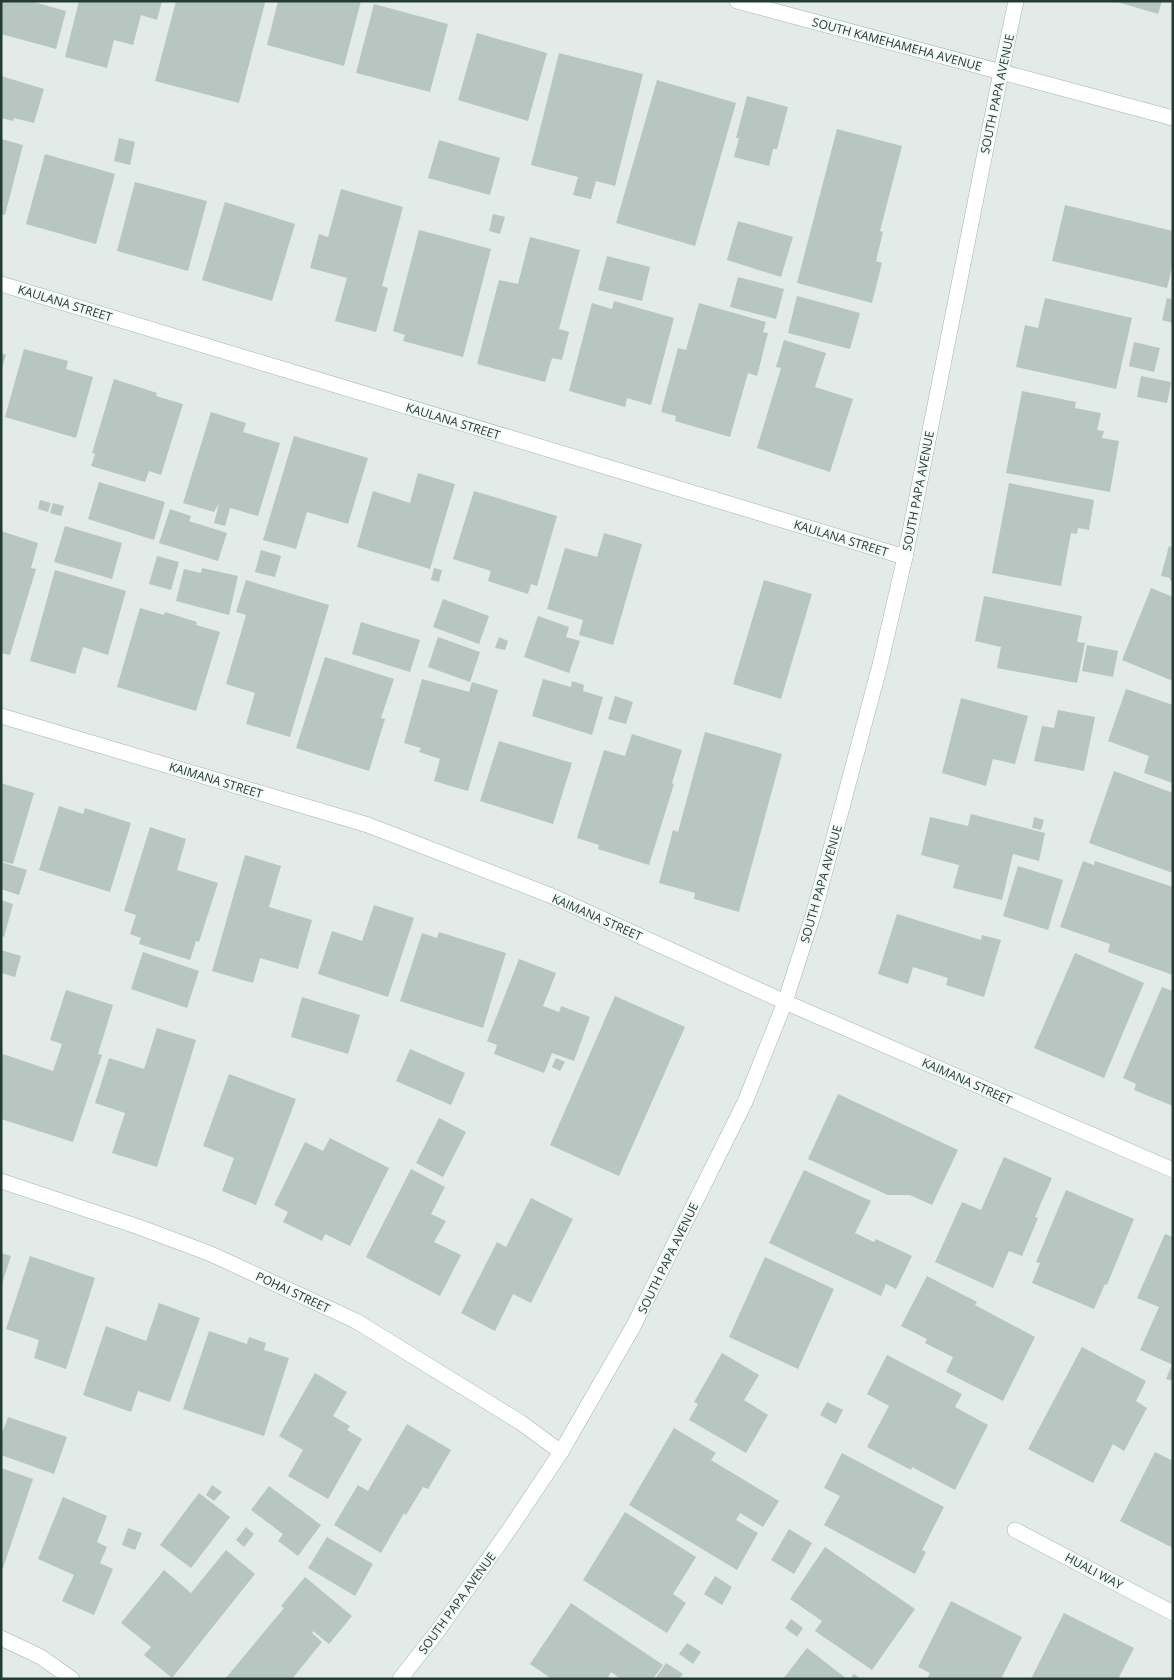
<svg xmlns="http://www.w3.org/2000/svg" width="1174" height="1680" font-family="'Open Sans',sans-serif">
  <rect width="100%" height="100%" fill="#e2ebe7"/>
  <g fill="#b7c6c0">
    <polygon points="3,1 30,1 66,11 56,49 1,34 1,8"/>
    <polygon points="79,1 162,1 157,20 141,15 133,45 114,40 107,68 65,57"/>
    <polygon points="176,1 260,1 265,3 239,103 155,81"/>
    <polygon points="278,1 361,1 344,66 267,45"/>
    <polygon points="1114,1 1162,1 1158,14"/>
    <polygon points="374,4 448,24 430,92 356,73"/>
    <polygon points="477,33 547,53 528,121 458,100"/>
    <polygon points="559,53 643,74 615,186 596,181 591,199 573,195 578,177 531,165"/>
    <polygon points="1,76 44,89 34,123 14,118 13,121 1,118"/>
    <polygon points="657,80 736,103 695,246 616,223"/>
    <polygon points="747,96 788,107 777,149 773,149 769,166 734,157 739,138 736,138"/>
    <polygon points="837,129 902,146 880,231 883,232 876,261 882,263 872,303 797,283"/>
    <polygon points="119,138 135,142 130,165 114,161"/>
    <polygon points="1,139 23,145 5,215 1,214"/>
    <polygon points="439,140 500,158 490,195 428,178"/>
    <polygon points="45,154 115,174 96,244 26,224"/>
    <polygon points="135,182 207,201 188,271 117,251"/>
    <polygon points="341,189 403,207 382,286 388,288 376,332 335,321 347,278 310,268 319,234 328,237"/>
    <polygon points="225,202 295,224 272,301 202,280"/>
    <polygon points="1065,205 1173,231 1173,263 1167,288 1052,261"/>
    <polygon points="493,214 505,217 500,234 489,231"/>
    <polygon points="738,221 793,237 781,277 727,260"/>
    <polygon points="419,230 491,249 463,357 403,341 405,335 393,331"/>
    <polygon points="530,237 580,250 559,329 569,332 562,360 552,358 545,382 477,364 499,280 518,284"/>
    <polygon points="607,256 650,267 642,301 598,290"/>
    <polygon points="738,277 784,289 776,319 730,307"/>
    <polygon points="797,296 860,313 850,349 788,333"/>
    <polygon points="1045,298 1132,318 1116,389 1016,367 1025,325 1038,328"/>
    <polygon points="1167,298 1173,299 1173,323 1162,320"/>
    <polygon points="614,301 674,318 651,405 627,398 625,407 569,391 592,303 612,309"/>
    <polygon points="699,303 766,322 763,332 768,333 757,376 748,373 730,437 675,421 676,416 661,412 678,348 686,350"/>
    <polygon points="784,340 826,353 815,387 853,399 830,472 757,448 781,368 776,367"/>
    <polygon points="1134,342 1160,348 1154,372 1129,366"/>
    <polygon points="24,349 68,361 66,369 93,377 76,438 5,417"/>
    <polygon points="1,353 6,355 2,368 1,368"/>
    <polygon points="1141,376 1171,382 1167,403 1137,397"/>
    <polygon points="114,379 157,393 156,396 183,404 161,475 149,471 145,482 91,466 95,454 92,453"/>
    <polygon points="1022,391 1076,402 1075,408 1101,413 1097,430 1104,431 1102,438 1119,441 1110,492 1006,473"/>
    <polygon points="211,412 246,423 243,432 280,443 258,516 230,508 225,526 214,523 219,504 214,512 183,503"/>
    <polygon points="294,436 368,458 348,524 307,512 296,549 263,540"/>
    <polygon points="418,473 455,484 430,569 357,547 373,491 410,503"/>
    <polygon points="99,482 165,502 154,540 88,519"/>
    <polygon points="1009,483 1094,500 1089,530 1078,528 1077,534 1071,533 1061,586 992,573"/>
    <polygon points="474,491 557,516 537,586 531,584 528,594 488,581 491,571 453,559"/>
    <polygon points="40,500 51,503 48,512 38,509"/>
    <polygon points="53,503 64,506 61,516 50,513"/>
    <polygon points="170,509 191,516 189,521 227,533 218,561 159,543"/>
    <polygon points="65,526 122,543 112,579 54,562"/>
    <polygon points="1,531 38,543 31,568 36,569 10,655 1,653"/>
    <polygon points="604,533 642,544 613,645 579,635 583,620 547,609 565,548 597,557"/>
    <polygon points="1169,546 1173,548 1173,581 1170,580 1170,578 1161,576"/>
    <polygon points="261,550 281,556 275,577 255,572"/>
    <polygon points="157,556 179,562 171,590 149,584"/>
    <polygon points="202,568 238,576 229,615 176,601 184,569 201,573"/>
    <polygon points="434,568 442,570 439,582 431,580"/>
    <polygon points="55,570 126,591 108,655 83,647 75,674 30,661"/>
    <polygon points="246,580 329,605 290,737 246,724 255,693 226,684 246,615 236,612"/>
    <polygon points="764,580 812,594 781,699 733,684"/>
    <polygon points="1151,588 1173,597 1173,681 1122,660"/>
    <polygon points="984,596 1082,616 1077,642 1085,643 1077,683 997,668 1001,647 975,641"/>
    <polygon points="443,599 489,616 479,644 433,627"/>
    <polygon points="140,608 164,615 165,612 197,622 196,625 220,632 196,711 117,687"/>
    <polygon points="538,616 569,627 566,637 580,641 569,673 524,657"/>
    <polygon points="361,622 420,640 410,672 352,654"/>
    <polygon points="438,637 480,652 470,682 428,667"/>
    <polygon points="499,637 508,641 505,650 495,648"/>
    <polygon points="1087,645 1118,651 1113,677 1082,671"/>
    <polygon points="325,657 394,679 381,718 385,719 369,771 296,748"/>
    <polygon points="422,679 469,692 472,682 498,690 468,791 434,781 440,759 419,752 421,748 404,743"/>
    <polygon points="543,679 571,687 572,681 584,685 583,691 603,697 592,735 532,716"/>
    <polygon points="1126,689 1173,705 1173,783 1144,773 1149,756 1108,741"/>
    <polygon points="615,696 633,702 626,724 608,719"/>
    <polygon points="961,698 1028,716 1015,764 993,759 986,786 942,773"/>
    <polygon points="1058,710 1095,717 1084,771 1034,761 1042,726 1054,728"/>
    <polygon points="705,732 782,754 739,912 694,899 695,893 659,883 673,830 678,832"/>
    <polygon points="632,734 682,750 672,783 674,784 649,865 598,849 599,845 577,838 604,750 625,756"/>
    <polygon points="499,741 572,763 553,824 480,801"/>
    <polygon points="1114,771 1173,793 1173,873 1089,843"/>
    <polygon points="1,783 34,793 13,864 1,861"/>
    <polygon points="59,806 83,814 85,808 131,823 110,892 39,870"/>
    <polygon points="971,814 1045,833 1039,861 1013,854 1002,900 953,888 959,865 921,855 930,817 968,826"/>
    <polygon points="1034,817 1044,820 1041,830 1032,828"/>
    <polygon points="150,827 186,839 177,870 218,883 199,942 196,941 190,960 139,944 141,938 130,934 136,915 124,911"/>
    <polygon points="245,855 281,866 269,907 312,920 298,969 260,958 253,983 212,971"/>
    <polygon points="1083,861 1094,865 1095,861 1173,887 1173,975 1108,952 1110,944 1060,927"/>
    <polygon points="1,862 27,870 19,895 1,889"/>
    <polygon points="1018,866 1063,880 1048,930 1003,916"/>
    <polygon points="1,900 13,904 4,937 1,936"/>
    <polygon points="374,905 414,918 388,997 318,974 332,931 362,941"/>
    <polygon points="897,914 981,940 982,935 1001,940 984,997 946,985 948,978 913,967 908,984 878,974"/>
    <polygon points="439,932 506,953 483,1028 400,1001 422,933 437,938"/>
    <polygon points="1,950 21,956 15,977 1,973"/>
    <polygon points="143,952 199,971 187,1008 131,989"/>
    <polygon points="1075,953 1144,983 1104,1078 1034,1048"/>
    <polygon points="519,959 556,973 543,1006 559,1012 561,1006 590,1017 574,1061 552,1053 544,1073 494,1054 497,1045 487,1041"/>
    <polygon points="1162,987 1173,991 1173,1106 1134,1090 1136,1084 1123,1078"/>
    <polygon points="66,990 113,1005 98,1054 102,1055 73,1142 1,1119 1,1061 3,1054 53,1071 62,1044 50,1040"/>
    <polygon points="615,996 685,1027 619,1176 550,1145"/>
    <polygon points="302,997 360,1015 348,1054 291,1037"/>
    <polygon points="157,1028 196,1040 157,1167 112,1153 125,1113 95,1103 109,1058 144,1069"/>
    <polygon points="410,1049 465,1073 451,1105 396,1081"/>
    <polygon points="556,1058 565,1062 560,1071 552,1067"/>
    <polygon points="229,1074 296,1099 256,1205 222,1191 234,1158 203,1146"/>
    <polygon points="838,1094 958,1150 932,1205 910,1195 888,1195 808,1159"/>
    <polygon points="439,1118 466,1132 443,1177 416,1163"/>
    <polygon points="330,1138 389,1168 350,1246 325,1234 322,1241 283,1222 288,1212 274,1205 305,1142 323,1151"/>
    <polygon points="1004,1157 1052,1178 1035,1217 1038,1218 1022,1256 1009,1251 993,1288 935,1262 962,1202 981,1210"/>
    <polygon points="411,1169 445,1187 431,1214 446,1221 434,1242 461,1255 440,1296 366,1257"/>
    <polygon points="804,1170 871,1201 855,1233 874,1242 876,1239 912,1256 896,1289 886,1284 881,1296 769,1243"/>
    <polygon points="1066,1190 1134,1219 1107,1285 1105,1284 1094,1309 1032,1283 1040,1263 1036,1262"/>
    <polygon points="531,1198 573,1219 531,1303 513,1294 495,1331 461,1313 497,1242 506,1247"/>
    <polygon points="1165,1234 1173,1237 1173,1365 1140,1350 1159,1307 1137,1298"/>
    <polygon points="1,1253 11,1256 2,1284 1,1284"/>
    <polygon points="30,1256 95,1278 66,1369 34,1358 39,1340 6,1329"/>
    <polygon points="765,1257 834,1289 798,1369 729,1337"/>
    <polygon points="927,1276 977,1302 975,1305 1035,1337 1003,1401 946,1372 953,1357 925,1343 927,1339 901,1326"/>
    <polygon points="159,1303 200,1318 170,1402 138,1391 131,1412 83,1395 106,1326 146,1341"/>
    <polygon points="209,1331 247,1344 249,1337 266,1343 264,1350 289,1358 264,1436 183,1409"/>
    <polygon points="1082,1347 1146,1381 1136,1401 1147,1408 1124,1451 1113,1444 1093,1483 1028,1449"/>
    <polygon points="722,1353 759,1375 744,1400 768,1415 746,1453 689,1420 698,1404 694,1402"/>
    <polygon points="887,1355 962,1394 955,1407 988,1425 955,1490 912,1467 911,1470 867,1447 889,1406 867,1394"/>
    <polygon points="1171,1367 1173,1367 1173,1381 1166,1379"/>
    <polygon points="315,1373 347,1392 333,1416 350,1426 347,1430 362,1439 328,1499 288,1476 303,1450 279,1436"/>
    <polygon points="827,1402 843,1410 836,1424 820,1415"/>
    <polygon points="8,1417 67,1437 54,1474 1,1455 1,1436"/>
    <polygon points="407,1424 451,1450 428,1489 423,1487 406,1515 404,1513 381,1553 334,1525 358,1485 368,1491"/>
    <polygon points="674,1428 716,1453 711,1460 779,1501 763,1527 740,1513 736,1520 758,1533 737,1570 629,1505"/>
    <polygon points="1155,1452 1173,1461 1173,1548 1120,1521"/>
    <polygon points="842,1453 944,1507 922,1550 926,1552 915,1574 824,1525 840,1496 824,1488"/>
    <polygon points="1,1468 33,1479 3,1568 1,1568"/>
    <polygon points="212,1485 222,1492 214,1501 206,1495"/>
    <polygon points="269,1486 321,1525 298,1556 278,1541 283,1534 251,1510"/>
    <polygon points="199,1493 230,1517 191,1568 160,1545"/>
    <polygon points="63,1497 107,1516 97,1542 107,1547 100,1563 113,1569 94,1615 62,1601 74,1575 38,1559"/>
    <polygon points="625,1512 696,1557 673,1594 686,1603 667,1633 583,1580"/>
    <polygon points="246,1527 254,1534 244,1547 236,1540"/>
    <polygon points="128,1528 142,1533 135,1550 122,1545"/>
    <polygon points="789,1529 812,1543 794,1574 771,1560"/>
    <polygon points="327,1537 373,1564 355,1596 308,1568"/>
    <polygon points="825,1547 915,1609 872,1670 815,1631 822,1621 790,1599"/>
    <polygon points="226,1550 255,1574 172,1678 144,1655 151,1647 121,1623 164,1570 191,1593"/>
    <polygon points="715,1576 732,1587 722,1605 704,1594"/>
    <polygon points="305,1577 352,1616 329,1644 313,1631 312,1633 322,1642 292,1679 225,1679 284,1608 281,1606"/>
    <polygon points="951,1601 1022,1637 1001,1679 927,1679 930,1673 918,1667"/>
    <polygon points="571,1603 663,1665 653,1679 621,1679 611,1672 607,1679 552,1679 530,1664"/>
    <polygon points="1064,1613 1134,1648 1118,1679 1031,1679"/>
    <polygon points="791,1619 803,1628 797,1637 785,1628"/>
    <polygon points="687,1643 701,1652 693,1664 679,1654"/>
    <polygon points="807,1648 847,1679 783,1679"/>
    <polygon points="666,1663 683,1674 679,1679 655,1679"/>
    <polygon points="854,1674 861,1679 850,1679"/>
  </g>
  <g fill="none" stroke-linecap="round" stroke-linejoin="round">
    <g stroke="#a5b3ae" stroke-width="16">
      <g id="minor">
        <polyline points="737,1 1173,118"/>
        <polyline points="1,284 905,557"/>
        <polyline points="1,716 368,825 552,896 785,1002 1173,1170"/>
        <polyline points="1,1181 139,1227 211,1254 356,1321 520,1422 561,1452"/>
        <polyline points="1015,1530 1173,1613"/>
        <polyline points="1,1638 41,1657 72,1679"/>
        <polyline points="400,1679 440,1628 511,1527 561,1452 633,1327 745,1102 785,1002 814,912 880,665 905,557 1001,72 1016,1"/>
      </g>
    </g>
    <use href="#minor" stroke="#fff" stroke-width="15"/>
  </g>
  <g text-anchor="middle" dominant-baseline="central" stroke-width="4" stroke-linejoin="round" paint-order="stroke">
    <g font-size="12" fill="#233b34" stroke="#f2f8f5">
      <text transform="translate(897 44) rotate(15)">SOUTH KAMEHAMEHA AVENUE</text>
      <text transform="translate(997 94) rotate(-78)">SOUTH PAPA AVENUE</text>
      <text transform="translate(65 303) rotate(17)">KAULANA STREET</text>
      <text transform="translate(453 421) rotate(17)">KAULANA STREET</text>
      <text transform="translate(918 491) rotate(-79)">SOUTH PAPA AVENUE</text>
      <text transform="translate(841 538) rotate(17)">KAULANA STREET</text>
      <text transform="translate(216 780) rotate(17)">KAIMANA STREET</text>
      <text transform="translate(821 884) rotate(-74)">SOUTH PAPA AVENUE</text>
      <text transform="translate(597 917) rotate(24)">KAIMANA STREET</text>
      <text transform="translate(967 1081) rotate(24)">KAIMANA STREET</text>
      <text transform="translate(668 1258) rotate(-64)">SOUTH PAPA AVENUE</text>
      <text transform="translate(293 1292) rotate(25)">POHAI STREET</text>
      <text transform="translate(1094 1571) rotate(28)">HUALI WAY</text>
      <text transform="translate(457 1603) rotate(-54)">SOUTH PAPA AVENUE</text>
    </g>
  </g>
  <rect width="1174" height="1680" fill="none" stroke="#233b34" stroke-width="5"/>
</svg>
